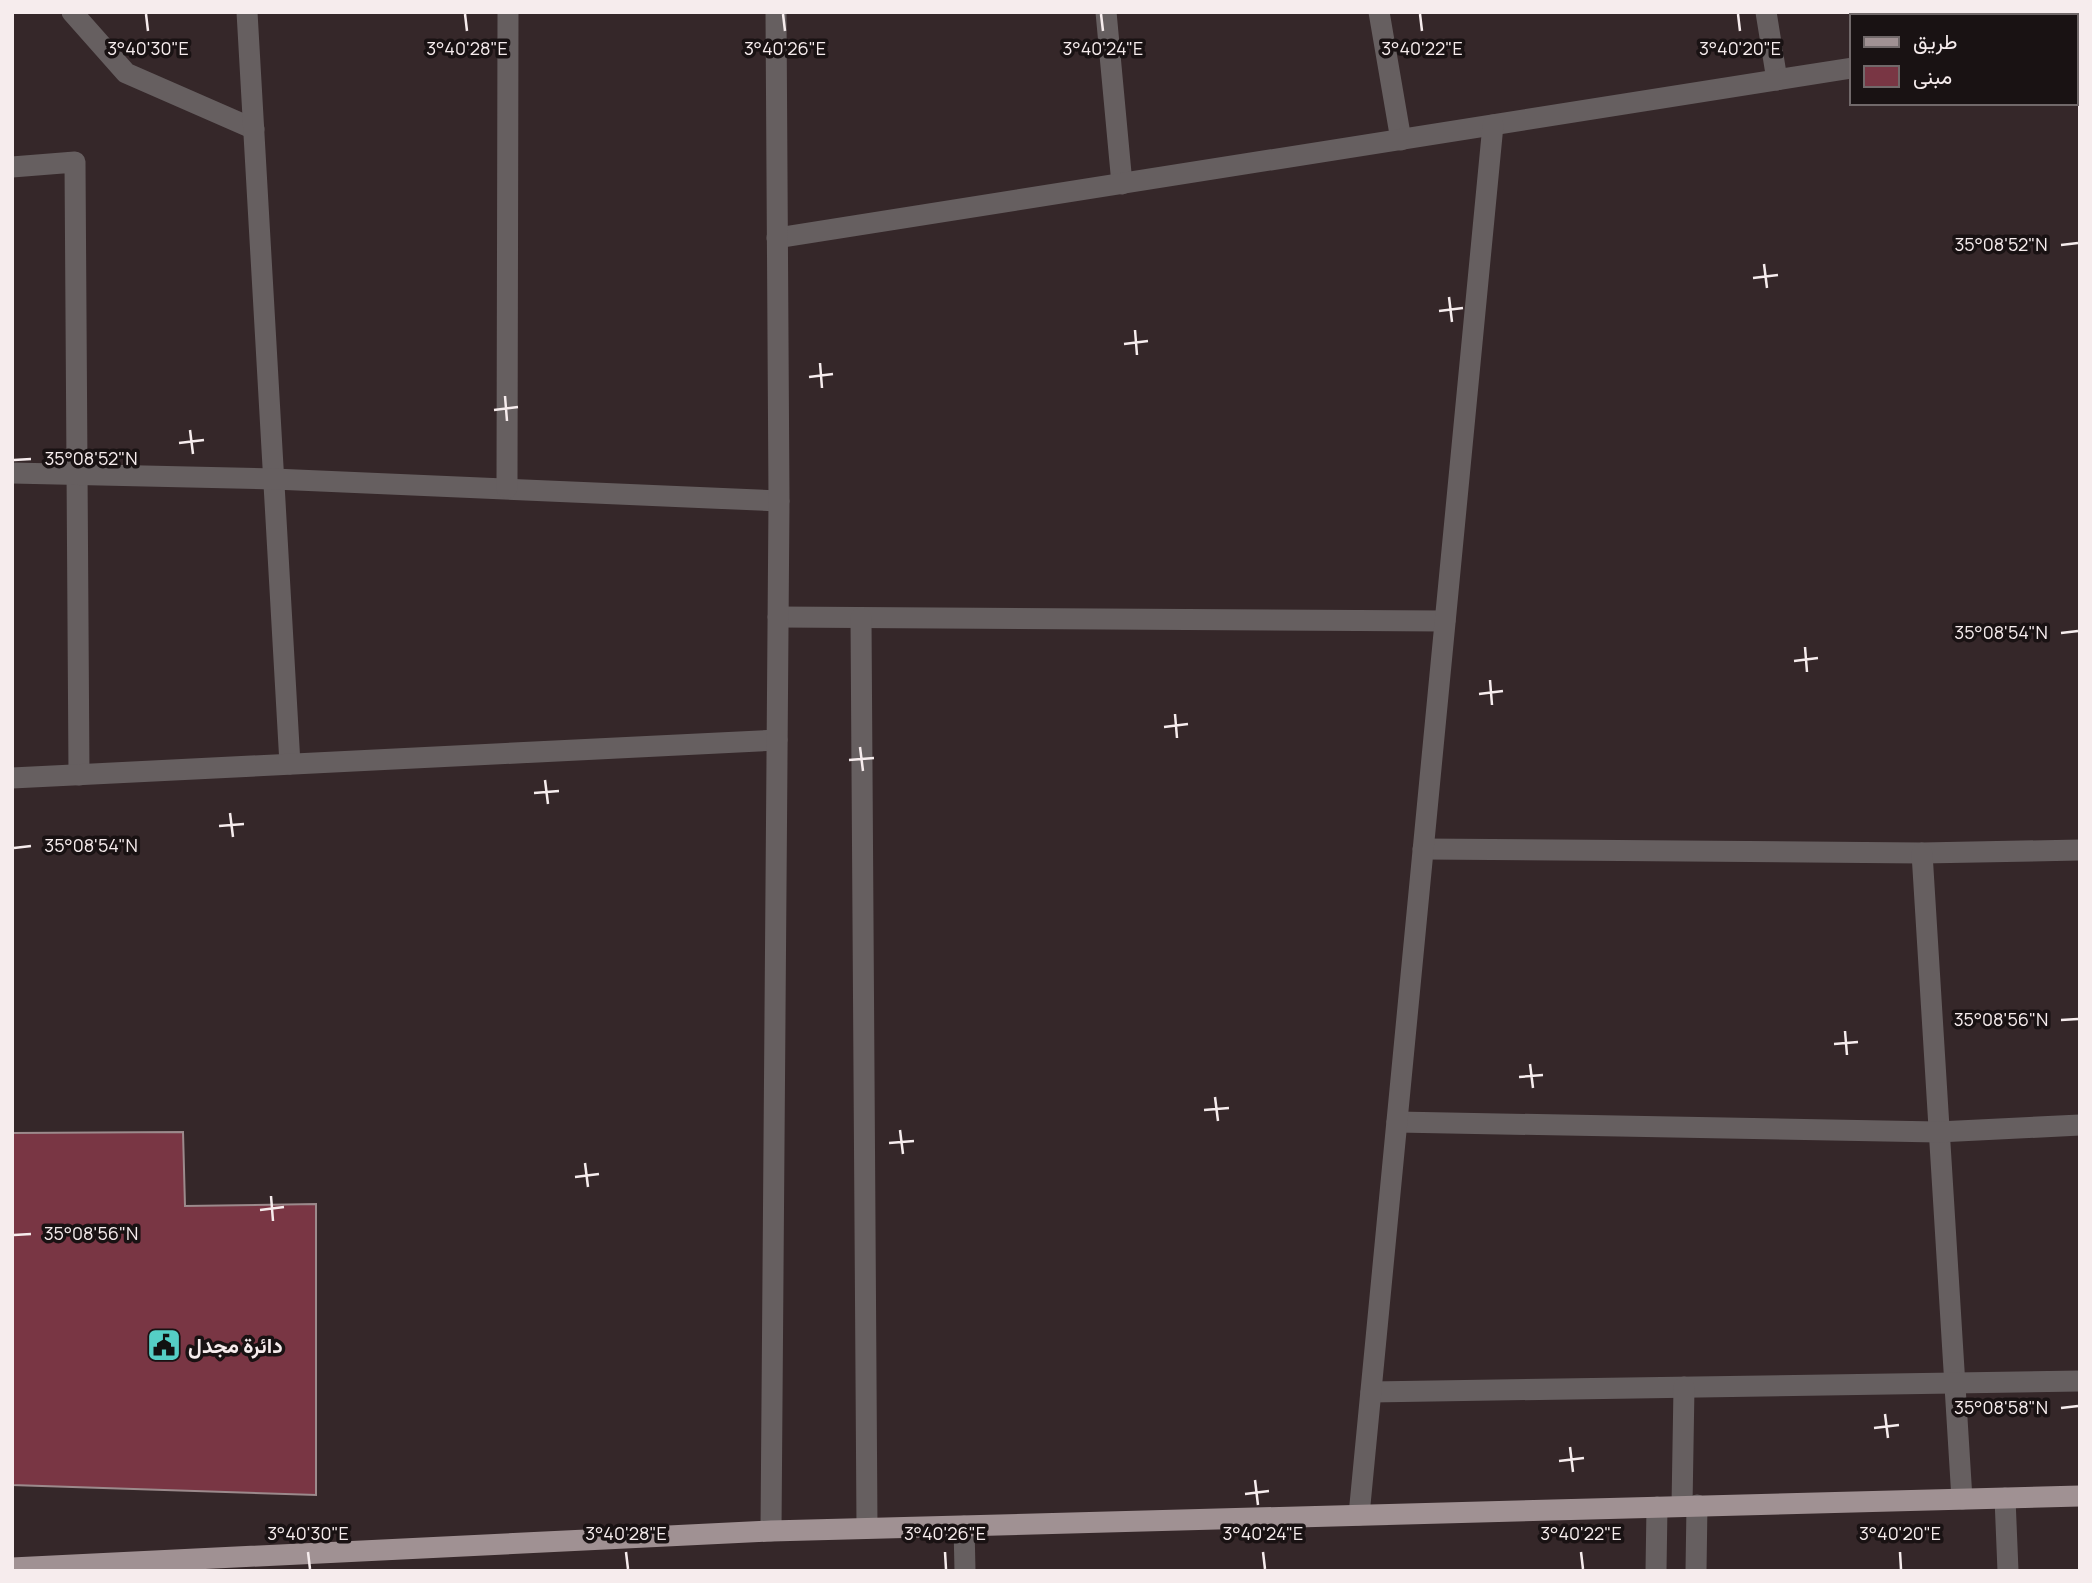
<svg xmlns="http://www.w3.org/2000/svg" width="2092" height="1583" font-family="Manrope,Vazirmatn,sans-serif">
  <rect width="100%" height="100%" fill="#352729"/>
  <polygon fill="#793644" stroke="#9c8a8c" stroke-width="2" points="183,1132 185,1206 316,1204 316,1495 12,1485 12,1133"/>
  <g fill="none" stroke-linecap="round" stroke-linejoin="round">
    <g stroke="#665f60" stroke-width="21">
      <polyline points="72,12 126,73 254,129"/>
      <polyline points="247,12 290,764"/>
      <polyline points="1106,12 1122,184"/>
      <polyline points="1379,12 1401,140"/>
      <polyline points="1766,12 1777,80"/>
      <polyline points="2076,33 2080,32"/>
      <polyline points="12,167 75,162 79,775"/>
      <polyline points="777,238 1852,68"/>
      <polyline points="12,473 274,479 779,501"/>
      <polyline points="507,488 508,12"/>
      <polyline points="778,617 1445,621"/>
      <polyline points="861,618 867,1528"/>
      <polyline points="12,778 777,740"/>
      <polyline points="1423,849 1922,853 2080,850"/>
      <polyline points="1922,853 1962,1499"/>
      <polyline points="1397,1122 1938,1132 2080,1125"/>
      <polyline points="1371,1392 2080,1381"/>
      <polyline points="2005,1498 2008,1571"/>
      <polyline points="1682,1506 1684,1387"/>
      <polyline points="1359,1515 1493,125"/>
      <polyline points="964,1526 965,1571"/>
      <polyline points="771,1531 779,501 776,12"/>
      <polyline points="1656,1571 1657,1507"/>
      <polyline points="1696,1571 1697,1505"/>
    </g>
    <polyline stroke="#a09193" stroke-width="21" points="12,1568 771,1531 2080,1496"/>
  </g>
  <path fill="none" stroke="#f6eced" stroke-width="2.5" d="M146,14L148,31M465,14L467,31M783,14L785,31M1101,14L1103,31M1420,14L1422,31M1738,14L1740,31M2061,245L2078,243M1764,264L1767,288M1753,278L1778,275M1449,297L1452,322M1439,311L1463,308M1135,330L1137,355M1124,344L1148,341M820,363L822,388M809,377L833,374M505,396L507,421M494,410L518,407M190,430L193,454M179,443L204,440M14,460L31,459M2061,633L2078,631M1805,647L1807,672M1794,661L1818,658M1490,680L1492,705M1479,694L1503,691M1175,714L1177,738M1164,727L1188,724M860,747L863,771M849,760L874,758M545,780L548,804M534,793L559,791M230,813L233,837M219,826L244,824M14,848L31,846M2061,1020L2078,1019M1845,1031L1847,1055M1834,1044L1858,1042M1530,1064L1533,1088M1519,1077L1543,1075M1215,1097L1218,1121M1204,1110L1229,1108M900,1130L903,1154M889,1143L914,1141M585,1163L588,1187M575,1177L599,1174M271,1196L273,1221M260,1210L284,1207M14,1235L31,1234M2061,1408L2078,1406M1885,1414L1888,1438M1874,1428L1899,1425M1570,1447L1573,1472M1559,1461L1584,1458M1255,1480L1258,1505M1245,1494L1269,1491M308,1552L310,1569M626,1552L628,1569M945,1552L946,1569M1263,1552L1265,1569M1581,1552L1583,1569M1900,1552L1901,1569"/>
  <defs>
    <g id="civic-square" transform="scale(1.75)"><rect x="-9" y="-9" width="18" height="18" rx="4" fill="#55cec5" stroke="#191213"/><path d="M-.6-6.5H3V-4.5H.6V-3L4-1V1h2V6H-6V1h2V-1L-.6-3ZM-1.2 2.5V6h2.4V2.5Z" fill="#111"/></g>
  </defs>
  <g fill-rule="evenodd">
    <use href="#civic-square" x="164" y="1345"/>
  </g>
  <g text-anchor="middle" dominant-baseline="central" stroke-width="7" stroke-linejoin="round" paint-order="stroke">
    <g font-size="21" font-weight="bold" fill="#f6eced" stroke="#191213" text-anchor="start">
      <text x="188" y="1345">دائرة مجدل</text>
    </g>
  </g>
  <g font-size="18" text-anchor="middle" fill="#f6eced" stroke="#191213" stroke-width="7" stroke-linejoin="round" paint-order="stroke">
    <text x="148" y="55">3°40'30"E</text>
    <text x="467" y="55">3°40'28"E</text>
    <text x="785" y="55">3°40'26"E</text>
    <text x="1103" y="55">3°40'24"E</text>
    <text x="1422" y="55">3°40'22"E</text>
    <text x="1740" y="55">3°40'20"E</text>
    <text x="2001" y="251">35°08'52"N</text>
    <text x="91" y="465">35°08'52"N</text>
    <text x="2001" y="639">35°08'54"N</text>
    <text x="91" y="852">35°08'54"N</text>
    <text x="2001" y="1026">35°08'56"N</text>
    <text x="91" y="1240">35°08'56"N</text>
    <text x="2001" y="1414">35°08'58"N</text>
    <text x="308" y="1540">3°40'30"E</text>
    <text x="626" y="1540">3°40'28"E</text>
    <text x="945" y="1540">3°40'26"E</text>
    <text x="1263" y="1540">3°40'24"E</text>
    <text x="1581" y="1540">3°40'22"E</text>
    <text x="1900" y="1540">3°40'20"E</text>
  </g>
  <rect width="2092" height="1583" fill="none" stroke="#f6eced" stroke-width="28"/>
  <rect x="1850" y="14" width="228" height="91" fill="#191213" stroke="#71696a" stroke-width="2"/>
  <rect x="1864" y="37" width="35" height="10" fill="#a09193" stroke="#71696a" stroke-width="2"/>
  <text x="1913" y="49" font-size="21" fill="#f6eced">طريق</text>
  <rect x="1864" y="66" width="35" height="21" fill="#793644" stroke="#71696a" stroke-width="2"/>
  <text x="1913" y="84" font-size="21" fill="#f6eced">مبنى</text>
</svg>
